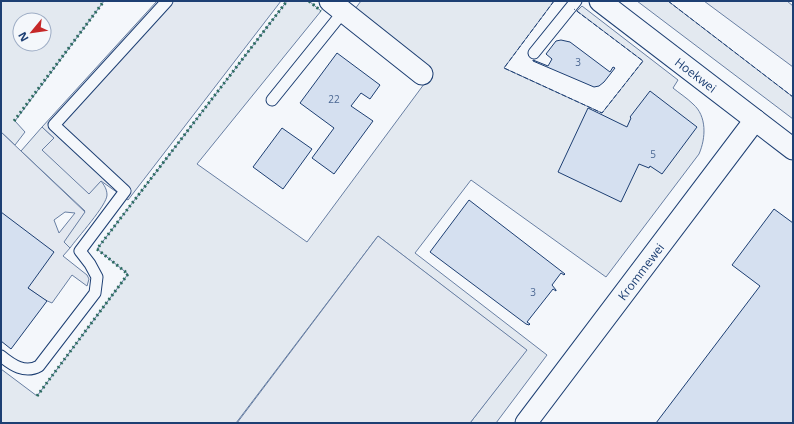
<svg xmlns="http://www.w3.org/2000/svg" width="794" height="424" font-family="'Open Sans',sans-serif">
  <rect width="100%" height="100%" fill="#f4f7fb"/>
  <g fill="#e3e9f0" stroke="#687fa3" fill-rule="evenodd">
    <path d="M1,1H104L15,121L25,132L15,145L1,132ZM20,20H44V44H20Z"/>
    <path d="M287,1H309L321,11L197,164L307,242L433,72L355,9L361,1H554L504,68L602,113L643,61L577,11L582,6L678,80L673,88C679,93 687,98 693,104C707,116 706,138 699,154L606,277L471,180L415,253L547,355L496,423H470L526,350L378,236L236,423H1V369L37,396L128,274L97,249Z"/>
    <polygon points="637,1 668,1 793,97 793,119"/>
    <path d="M42,127L54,138L43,150L89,193L101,181C104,185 107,189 107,195C107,205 77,238 70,248L63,242L85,211L21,151Z"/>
  </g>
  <g fill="#e3e8f0" stroke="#687fa3" fill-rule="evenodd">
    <polygon points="157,1 281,1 128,200 101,181 89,194 42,150 54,138 42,127"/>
    <polygon points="704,1 787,1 793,6 793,67"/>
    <path d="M1,132L85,212L64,242L70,248L63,256L87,275L89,279L87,286L72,275L52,303L43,299L28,288L1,212ZM65,212L75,213L59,233L54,220Z"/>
    <polygon points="378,236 527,350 470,423 237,423"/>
  </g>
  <g fill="#d5e0f0" stroke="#1d3f73">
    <polygon points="561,40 570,42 610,72 613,67 615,68 604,82 599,86 594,87 533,61 533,60 548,66 552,59 546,54 556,41"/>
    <polygon points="337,53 380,85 370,99 361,93 351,106 373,121 334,174 312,158 334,128 300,103"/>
    <polygon points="650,91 697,127 662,174 650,166 649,168 639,164 621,202 558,172 588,108 627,127 631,118 630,117"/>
    <polygon points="282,128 312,149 283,189 253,167"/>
    <polygon points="469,200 565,274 564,275 561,273 552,285 556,290 556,291 553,289 527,322 530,324 529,325 526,324 430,252"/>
    <polygon points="774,209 793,223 793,423 656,423 760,286 732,265"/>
    <polygon points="1,212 54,252 28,288 47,301 11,349 1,341"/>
  </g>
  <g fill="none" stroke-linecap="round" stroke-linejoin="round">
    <g stroke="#1d3f73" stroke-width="13">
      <g id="lane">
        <polyline points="534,53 576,1"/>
        <polyline points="272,100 343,12"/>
        <path d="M1,356C12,365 25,374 39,366L95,293L97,277L90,264L80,251L125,191L54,125L167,1"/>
      </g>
    </g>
    <g stroke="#1d3f73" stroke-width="23">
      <g id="street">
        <polyline points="330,1 422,74"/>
        <path id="s1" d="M600,1L793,149"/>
        <path id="s2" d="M526,423L755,120"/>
      </g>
    </g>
    <use href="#lane" stroke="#f4f7fb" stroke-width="11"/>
    <use href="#street" stroke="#f4f7fb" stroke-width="21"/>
    <g stroke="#2c6c60" stroke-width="3" stroke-dasharray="2 3" stroke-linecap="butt">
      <polyline points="309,1 321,11"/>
      <polyline points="14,121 104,1"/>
      <polyline points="37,396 128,274 97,249 287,1"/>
    </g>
    <g stroke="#1d3f73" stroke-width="1" stroke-dasharray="5 2" stroke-linecap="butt">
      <polyline points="554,1 504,68 602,113 643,61 574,9"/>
      <polyline points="668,1 793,97"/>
    </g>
  </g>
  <g text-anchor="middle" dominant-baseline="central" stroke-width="3" stroke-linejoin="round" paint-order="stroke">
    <g font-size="10" fill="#4b6792">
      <text x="578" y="62">3</text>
      <text x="334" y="99">22</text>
      <text x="653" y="154">5</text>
      <text x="533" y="292">3</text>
    </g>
    <g font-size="12" fill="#1d3f73" stroke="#f4f7fb">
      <text stroke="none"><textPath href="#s1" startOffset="121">Hoekwei</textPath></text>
      <text stroke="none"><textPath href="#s2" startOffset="190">Krommewei</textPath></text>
    </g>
  </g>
  <rect width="794" height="424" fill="none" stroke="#1d3f73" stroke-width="4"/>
  <g transform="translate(32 32) rotate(241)"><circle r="19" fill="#f4f7fb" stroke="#9eadc5"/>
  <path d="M0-3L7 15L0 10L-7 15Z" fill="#c62828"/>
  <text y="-6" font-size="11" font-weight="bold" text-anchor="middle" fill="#1d3f73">N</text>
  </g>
</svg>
